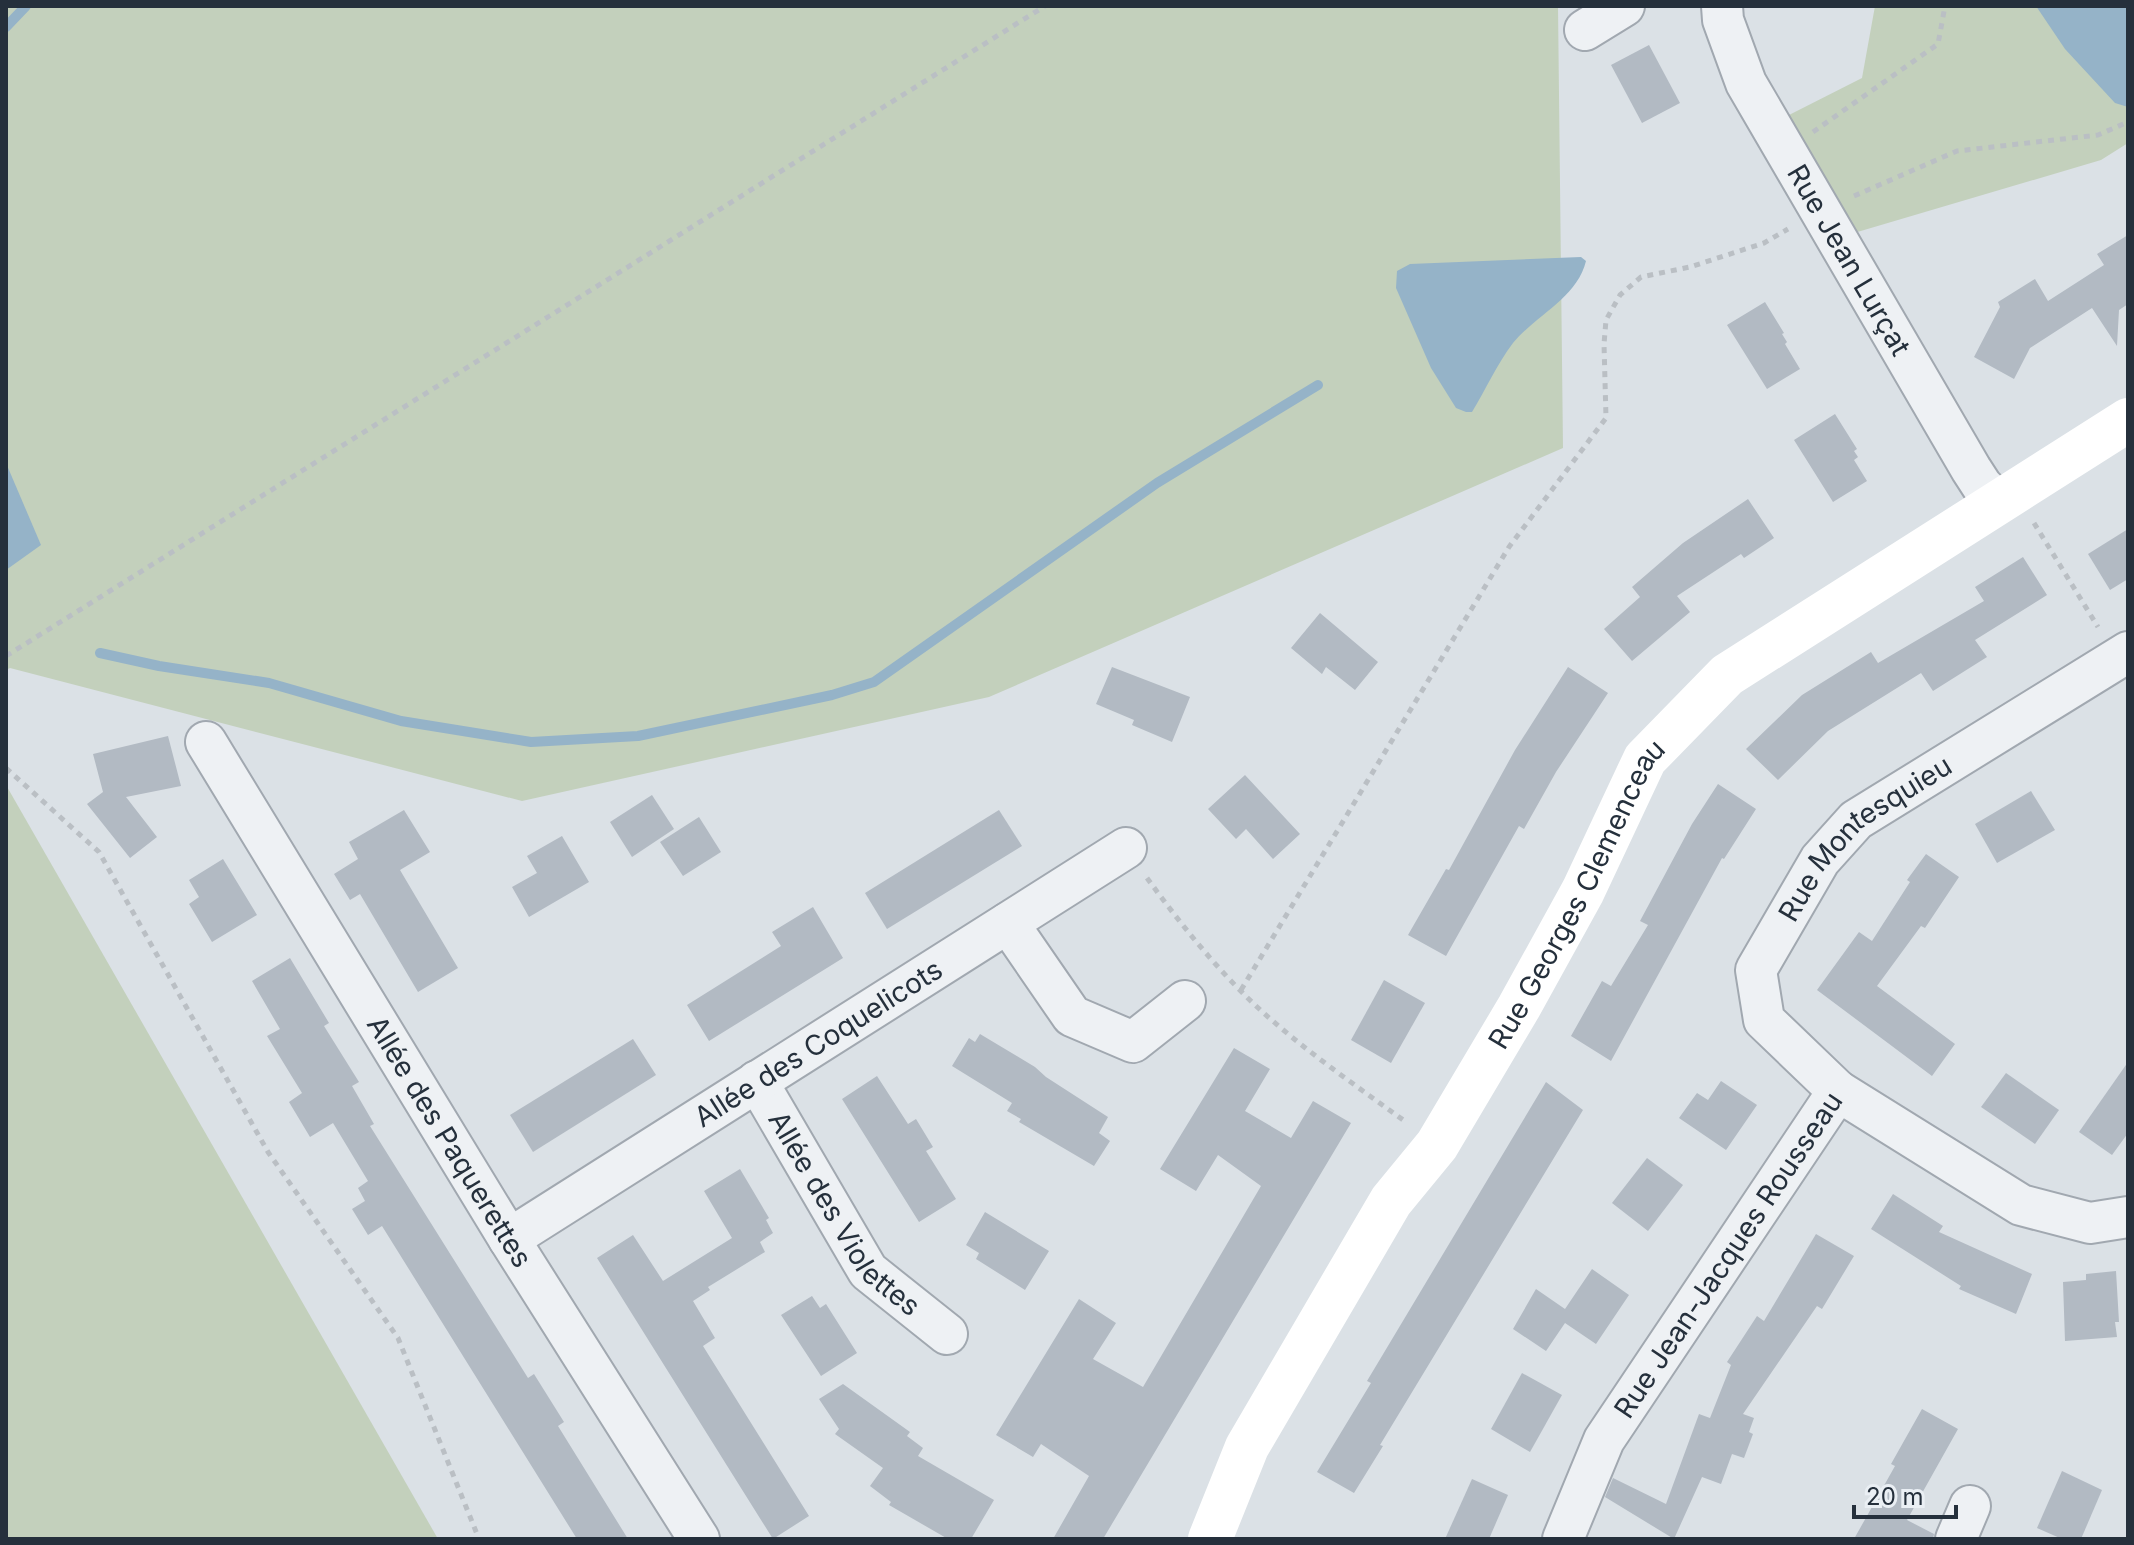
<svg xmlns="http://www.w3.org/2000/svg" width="2134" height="1545" font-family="Inter,sans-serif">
  <rect width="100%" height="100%" fill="#dbe1e6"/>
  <g fill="#c3d0bc">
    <polygon points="6,6 1558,6 1563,448 989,697 522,801 10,668 6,670"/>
    <polygon points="1875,6 2128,6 2128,143 2101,160 1854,233 1789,115 1862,78"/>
    <polygon points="6,785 438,1539 6,1539"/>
  </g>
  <g fill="#95b3c8">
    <polygon points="2036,6 2128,6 2128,107 2115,103 2065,49"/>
    <path d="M1581,257L1586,261C1577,298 1536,315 1513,343C1497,364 1486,389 1472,412H1466L1456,408L1431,368L1396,288L1397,271L1410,264Z"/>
    <polygon points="6,463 41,545 6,570"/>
  </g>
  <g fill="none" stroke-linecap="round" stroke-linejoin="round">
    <g stroke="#95b3c8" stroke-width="10">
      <polyline points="6,27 26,6"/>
      <polyline points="100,653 159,666 269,683 401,721 531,742 638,736 832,695 874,682 1157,483 1318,385"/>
    </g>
  </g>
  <g fill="#b2bac3">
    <polygon points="1649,45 1680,103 1642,123 1611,65"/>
    <polygon points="2128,235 2128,304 2119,310 2117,346 2092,308 2030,348 2014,379 1974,357 2000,307 1998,302 2035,279 2048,301 2104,265 2097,254"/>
    <polygon points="1765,302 1784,333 1782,334 1787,342 1785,344 1800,369 1767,389 1727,325"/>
    <polygon points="1835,414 1857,449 1854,451 1858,457 1854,460 1867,481 1833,502 1794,440"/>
    <polygon points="1748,499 1774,538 1744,558 1741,554 1677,596 1690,612 1632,661 1604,629 1640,597 1632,587 1683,543"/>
    <polygon points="2128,529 2128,579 2110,590 2088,554"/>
    <polygon points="2023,557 2047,595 1975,640 1987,657 1933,691 1921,673 1828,731 1778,780 1746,749 1802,695 1871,652 1878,663 1984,601 1975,587"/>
    <polygon points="1320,613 1378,662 1355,690 1326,667 1322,674 1291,648"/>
    <polygon points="1112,667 1190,697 1172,742 1132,725 1134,720 1096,704"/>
    <polygon points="1568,667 1608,693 1556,772 1524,829 1519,826 1446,956 1408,935 1446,869 1449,870 1515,750"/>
    <polygon points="168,736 181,786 126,797 157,837 130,858 87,804 103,792 93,754"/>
    <polygon points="1245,775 1300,834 1273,859 1246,829 1236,839 1208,809"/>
    <polygon points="1718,784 1756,809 1724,859 1722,858 1611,1061 1571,1036 1602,981 1611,986 1648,925 1640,921 1692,824"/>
    <polygon points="2031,791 2055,830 1997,863 1975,824"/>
    <polygon points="652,795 674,829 632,857 610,822"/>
    <polygon points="404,810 430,852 400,870 458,968 418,992 360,894 350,900 334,874 358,859 349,842"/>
    <polygon points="999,810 1022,846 887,929 865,893"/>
    <polygon points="699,817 721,852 683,876 660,842"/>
    <polygon points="562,836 589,882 529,917 512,887 537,873 527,856"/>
    <polygon points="1926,854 1959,877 1925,928 1921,926 1877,986 1955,1044 1932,1076 1817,990 1859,932 1872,941 1910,882 1907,880"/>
    <polygon points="223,859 257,915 212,942 189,904 199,897 189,880"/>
    <polygon points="813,907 843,958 709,1041 687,1005 781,946 772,932"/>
    <polygon points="290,958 329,1023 324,1026 359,1082 352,1086 374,1124 370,1126 528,1378 534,1374 564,1422 558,1426 628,1539 577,1539 382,1226 368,1235 352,1209 365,1201 358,1188 368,1181 333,1123 310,1137 289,1102 302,1093 267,1036 280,1029 252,981"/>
    <polygon points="1384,980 1425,1003 1391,1063 1351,1040"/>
    <polygon points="980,1034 1035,1067 1046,1077 1108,1117 1099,1133 1110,1141 1094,1166 1019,1122 1021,1119 1007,1111 1012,1103 952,1066 969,1038 975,1042"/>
    <polygon points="633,1039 656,1075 533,1152 510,1115"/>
    <polygon points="1234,1048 1270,1069 1245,1111 1291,1138 1313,1101 1351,1123 1103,1539 1053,1539 1089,1476 1041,1444 1033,1457 996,1435 1079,1299 1116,1323 1093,1359 1143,1387 1261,1186 1218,1155 1196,1191 1160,1169"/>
    <polygon points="2128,1062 2128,1133 2112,1155 2079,1132"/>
    <polygon points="2006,1073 2059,1110 2035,1144 1981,1107"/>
    <polygon points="877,1076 908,1124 916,1119 933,1147 926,1151 956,1199 919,1222 842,1099"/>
    <polygon points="1721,1081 1757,1105 1726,1150 1679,1118 1697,1093 1708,1100"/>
    <polygon points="1546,1082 1583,1110 1380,1445 1383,1446 1354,1493 1317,1472 1371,1383 1367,1381"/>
    <polygon points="1647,1158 1683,1185 1648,1231 1612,1203"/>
    <polygon points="740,1169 769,1218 766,1220 773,1233 760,1242 765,1252 708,1287 710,1290 693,1301 715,1338 703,1346 809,1516 773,1539 597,1258 633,1235 663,1281 732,1238 704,1191"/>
    <polygon points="1893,1194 1943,1226 1939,1232 2032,1274 2016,1314 1959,1289 1961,1286 1871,1229"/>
    <polygon points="985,1212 1049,1251 1025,1290 976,1259 979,1253 966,1245"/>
    <polygon points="1816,1234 1854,1256 1822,1309 1817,1306 1743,1414 1754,1418 1749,1432 1753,1434 1744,1458 1732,1454 1721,1484 1702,1477 1674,1539 1605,1497 1613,1478 1666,1504 1699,1414 1710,1418 1731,1365 1727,1362 1757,1316 1764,1321"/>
    <polygon points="1592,1269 1629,1295 1596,1344 1565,1323 1546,1351 1513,1329 1536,1289 1565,1309"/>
    <polygon points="2116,1271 2119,1322 2115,1322 2117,1337 2065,1341 2063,1282 2086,1280 2086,1274"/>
    <polygon points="812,1296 820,1308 826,1304 857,1353 821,1376 781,1315"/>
    <polygon points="1522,1373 1562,1395 1530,1452 1491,1429"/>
    <polygon points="843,1384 910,1432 907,1436 923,1448 918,1456 994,1500 971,1539 948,1539 889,1505 891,1502 870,1486 883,1468 835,1434 839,1429 819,1399"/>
    <polygon points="1922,1409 1958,1429 1907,1520 1934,1534 1933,1539 1854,1539 1895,1466 1891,1464"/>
    <polygon points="2062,1471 2102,1490 2081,1539 2062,1539 2037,1528"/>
    <polygon points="1472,1479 1508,1495 1489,1539 1445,1539"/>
  </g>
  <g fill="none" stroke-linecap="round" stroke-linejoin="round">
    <g stroke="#a1a8b0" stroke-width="44">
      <g id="street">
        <path id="s1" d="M1722,6L1723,20L1746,83L1971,469L1982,486L1998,502"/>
        <polyline points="1585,30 1624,6"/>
        <path id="s2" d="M206,742L509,1239L699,1539"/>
        <polyline points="1008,923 1072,1016 1133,1042 1185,1001"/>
        <path id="s3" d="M757,1081L868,1271L947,1334"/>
        <path id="s4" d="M1838,1091L1764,1020L1756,970L1820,860L1856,820L2128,652"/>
        <path id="s5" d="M509,1239L1126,848"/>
        <path id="s6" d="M1563,1539L1604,1440L1838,1091L2021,1205L2090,1223L2128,1217"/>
        <polyline points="1956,1539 1970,1506"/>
      </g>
    </g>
    <g stroke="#babfc4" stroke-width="5" stroke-dasharray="6 6" stroke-linecap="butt">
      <polyline points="1813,132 1938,44 1945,6"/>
      <polyline points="1854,196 1957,151 2098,135 2128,122"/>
      <polyline points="2034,523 2098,627"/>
      <polyline points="6,656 1045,6"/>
      <polyline points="6,768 99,852 268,1152 398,1338 479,1539"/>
      <path d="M1147,878C1179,922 1215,967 1255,1005C1301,1048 1355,1085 1406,1122"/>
      <polyline points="1241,990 1509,547 1606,418 1604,344 1606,320 1620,295 1641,277 1690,267 1764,243 1788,229"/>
    </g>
    <use href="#street" stroke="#eef1f4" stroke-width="40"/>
    <path stroke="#fff" stroke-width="44" id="s7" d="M1210,1539L1247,1447L1391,1201L1437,1145L1519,1007L1583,891L1645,759L1727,675L2128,420"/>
  </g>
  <g text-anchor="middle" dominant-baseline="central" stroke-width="7" stroke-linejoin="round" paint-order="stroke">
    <g font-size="28" fill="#25303c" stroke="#eaeff4">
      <text stroke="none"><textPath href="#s1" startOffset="286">Rue Jean Lurçat</textPath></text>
      <text stroke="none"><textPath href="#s4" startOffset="328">Rue Montesquieu</textPath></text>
      <text stroke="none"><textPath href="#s7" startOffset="744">Rue Georges Clemenceau</textPath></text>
      <text stroke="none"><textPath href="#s5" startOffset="366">Allée des Coquelicots</textPath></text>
      <text stroke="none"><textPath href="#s2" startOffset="468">Allée des Paquerettes</textPath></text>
      <text stroke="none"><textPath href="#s3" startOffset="160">Allée des Violettes</textPath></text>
      <text stroke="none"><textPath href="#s6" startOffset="330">Rue Jean-Jacques Rousseau</textPath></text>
    </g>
  </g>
  <rect width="2134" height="1545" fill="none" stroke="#25303c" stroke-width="16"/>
  <path d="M1854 1505v12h102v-12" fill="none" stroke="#25303c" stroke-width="4"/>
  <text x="1866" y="1505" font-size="24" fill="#25303c" stroke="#eaeff4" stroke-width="6" paint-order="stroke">20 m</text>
</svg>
